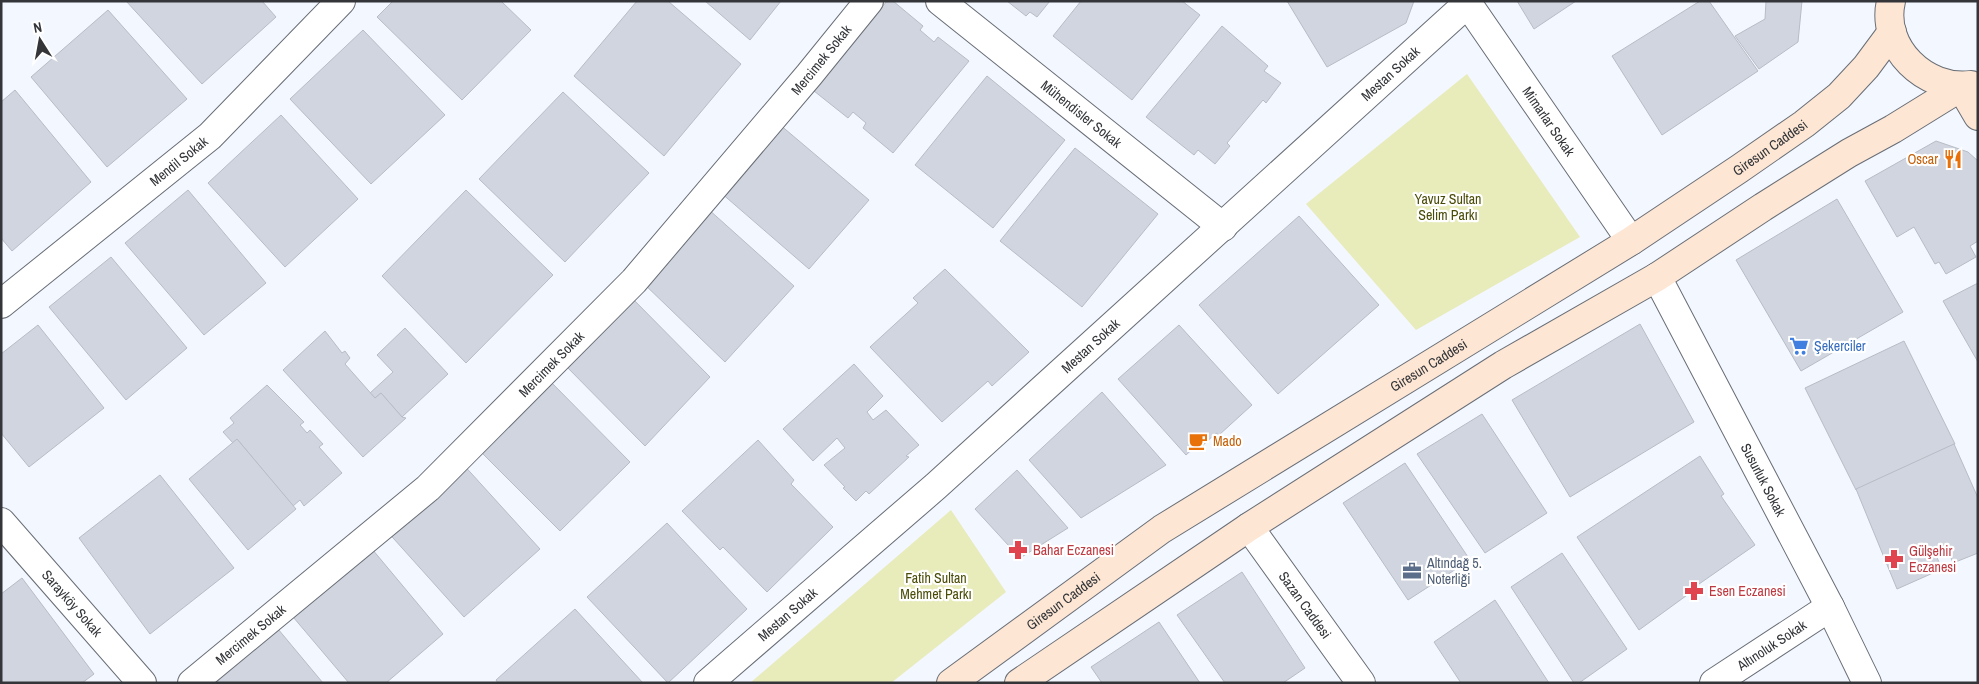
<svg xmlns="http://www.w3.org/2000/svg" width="1979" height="684" font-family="'Archivo Narrow',sans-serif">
  <rect width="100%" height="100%" fill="#f3f7ff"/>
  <g fill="#e8ebba">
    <polygon points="1467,74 1580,237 1416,330 1306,204"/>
    <polygon points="951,510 1006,592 891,683 750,683"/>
  </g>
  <g fill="#d0d5df" stroke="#b7bcc5">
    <polygon points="126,1 262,1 276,17 202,84"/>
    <polygon points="393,1 501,1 531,30 462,100 377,17"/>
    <polygon points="637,1 668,1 741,64 664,156 574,76"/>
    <polygon points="705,1 781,1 750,40"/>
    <polygon points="887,1 893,1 923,26 920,30 934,42 938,37 969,61 893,153 863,128 866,123 853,112 848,118 814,91"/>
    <polygon points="1007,1 1050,1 1037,17 1030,12 1026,16"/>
    <polygon points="1081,1 1182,1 1200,15 1132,100 1053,36"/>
    <polygon points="1287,1 1414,1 1406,23 1327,67"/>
    <polygon points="1517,1 1576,1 1534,29"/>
    <polygon points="1700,1 1709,1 1758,71 1662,135 1612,56"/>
    <polygon points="1766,1 1802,1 1798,42 1759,69 1735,36 1765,19"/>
    <polygon points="108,10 187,99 107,167 31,77"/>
    <polygon points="1222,26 1268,66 1264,71 1281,83 1266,103 1263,100 1227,143 1230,146 1215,164 1198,150 1194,155 1146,117"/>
    <polygon points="363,30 445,115 371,184 290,99"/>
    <polygon points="987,76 1065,140 993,228 915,165"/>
    <polygon points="15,90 91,182 12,251 1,238 1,102"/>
    <polygon points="563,92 649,173 565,262 479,179"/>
    <polygon points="281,115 358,199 285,267 208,183"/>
    <polygon points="779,124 869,200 809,269 720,192"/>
    <polygon points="1936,141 1968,152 1978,161 1978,241 1970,246 1976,257 1946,274 1939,262 1935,264 1914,227 1897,237 1865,181"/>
    <polygon points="1075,148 1158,214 1082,307 1000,241"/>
    <polygon points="188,190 266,283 204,335 125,243"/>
    <polygon points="466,190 553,275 466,363 382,276"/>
    <polygon points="1837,199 1903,312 1801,371 1736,260"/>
    <polygon points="707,208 794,286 725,362 640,280"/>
    <polygon points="1299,216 1379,305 1278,394 1199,305"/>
    <polygon points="111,257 187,348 126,400 49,307"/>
    <polygon points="945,269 1029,352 992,386 988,381 942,422 870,347 918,303 913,298"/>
    <polygon points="1978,283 1978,362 1943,301"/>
    <polygon points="627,293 710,377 645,446 562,362"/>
    <polygon points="1640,324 1694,422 1570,497 1512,400"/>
    <polygon points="38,325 104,408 29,467 1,433 1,354"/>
    <polygon points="1179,325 1252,405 1219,435 1216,433 1200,448 1197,445 1186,455 1118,379"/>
    <polygon points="405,328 448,374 402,417 381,393 375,398 370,393 393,372 377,355"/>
    <polygon points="325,331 342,353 345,351 350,358 345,364 375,398 381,393 402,417 406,418 363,457 283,370"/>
    <polygon points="1904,341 1955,444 1856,490 1805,388"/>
    <polygon points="854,364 883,396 867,412 873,420 886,410 919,445 906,456 909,457 869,494 866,491 856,501 843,488 845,487 824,465 845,448 837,438 813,461 783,429"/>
    <polygon points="547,378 630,462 560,531 476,447"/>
    <polygon points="267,385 304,422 300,425 307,433 310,430 323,444 319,447 342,473 304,506 300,500 293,506 237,439 233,443 223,432 234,423 230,418"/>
    <polygon points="1102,392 1166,465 1081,518 1029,460"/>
    <polygon points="1482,414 1547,513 1485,553 1417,454"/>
    <polygon points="237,439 296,509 248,550 189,479"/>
    <polygon points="758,440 794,480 791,484 833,527 767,592 723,547 720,550 682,511"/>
    <polygon points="1954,444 1978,498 1978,553 1953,563 1947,548 1935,553 1942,569 1897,589 1856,489"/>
    <polygon points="1700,456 1724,494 1721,496 1755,545 1689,591 1690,593 1639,630 1577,537"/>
    <polygon points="461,462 540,549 464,617 385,529"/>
    <polygon points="1405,463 1470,560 1408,600 1343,503"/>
    <polygon points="1017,470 1068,528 1020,558 975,509"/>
    <polygon points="160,475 234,568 150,634 79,538"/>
    <polygon points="667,523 747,609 668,683 587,597"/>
    <polygon points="367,543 443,634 386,683 349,683 288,611"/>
    <polygon points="1562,553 1627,649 1579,683 1574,683 1511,587"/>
    <polygon points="1242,572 1305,668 1283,683 1225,683 1177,615"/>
    <polygon points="22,578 94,674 82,683 1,683 1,594"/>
    <polygon points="1495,600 1549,683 1461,683 1434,642"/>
    <polygon points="575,609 643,683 498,683 496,680"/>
    <polygon points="1159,622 1200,683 1102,683 1091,667"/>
    <polygon points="273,623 323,683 199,683"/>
  </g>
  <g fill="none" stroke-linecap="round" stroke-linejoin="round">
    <g stroke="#696e76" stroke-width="30">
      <g id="minor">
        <path id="s1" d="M940,1L1223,227"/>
        <path id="s2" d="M1466,1L1631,241"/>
        <path id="s3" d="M1657,277L1830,607L1867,683"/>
        <path id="s4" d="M1,304L210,136L341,1"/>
        <path id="s5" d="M1,522L142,683"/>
        <path id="s6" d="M1249,527L1361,683"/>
        <path id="s7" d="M192,683L428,488L634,281L809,75L869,1"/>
        <path id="s8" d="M708,683L936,486L1467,4"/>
        <path id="s9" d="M1714,683L1830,607"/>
      </g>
    </g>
    <g stroke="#696e76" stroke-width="30">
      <g id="secondary">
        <path d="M1891,1C1880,48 1926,91 1971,85"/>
        <polyline points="1961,87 1978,116"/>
        <path id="s10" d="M951,683L1162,529L1631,241L1739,169L1804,124L1839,96L1866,67L1892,32"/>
        <polyline points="1019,683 1249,527 1503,365 1657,277 1763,207 1849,153 1893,129 1961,87"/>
      </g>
    </g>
    <use href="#minor" stroke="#fff" stroke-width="28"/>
    <use href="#secondary" stroke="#fde6d4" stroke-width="28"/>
  </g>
  <defs>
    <g id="restaurant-bare" transform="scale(1.5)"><path d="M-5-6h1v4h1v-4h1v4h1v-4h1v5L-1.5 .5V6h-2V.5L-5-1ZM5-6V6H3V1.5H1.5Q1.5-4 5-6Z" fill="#e8710a" stroke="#fff" stroke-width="2.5" paint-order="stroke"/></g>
    <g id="supermarket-bare" transform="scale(1.5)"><path d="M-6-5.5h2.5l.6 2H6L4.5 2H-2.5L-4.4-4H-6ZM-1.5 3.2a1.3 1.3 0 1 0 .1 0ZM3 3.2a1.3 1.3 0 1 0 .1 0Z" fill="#3f7fe0" stroke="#fff" stroke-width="2.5" paint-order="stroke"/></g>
    <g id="cafe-bare" transform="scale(1.5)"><path d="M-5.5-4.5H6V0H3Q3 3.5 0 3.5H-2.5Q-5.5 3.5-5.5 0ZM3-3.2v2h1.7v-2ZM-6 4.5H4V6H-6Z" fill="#e8710a" stroke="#fff" stroke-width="2.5" paint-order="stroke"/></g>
    <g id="pharmacy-bare" transform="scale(1.5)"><path d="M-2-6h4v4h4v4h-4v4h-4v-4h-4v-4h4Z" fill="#e0444e" stroke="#fff" stroke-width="2.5" paint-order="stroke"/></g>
    <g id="office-bare" transform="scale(1.5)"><path d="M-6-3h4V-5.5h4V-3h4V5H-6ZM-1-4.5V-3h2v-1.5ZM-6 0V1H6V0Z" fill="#5c6f8a" stroke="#fff" stroke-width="2.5" paint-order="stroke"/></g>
  </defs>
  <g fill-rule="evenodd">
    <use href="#restaurant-bare" x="1953" y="159"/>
    <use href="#supermarket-bare" x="1799" y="346"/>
    <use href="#cafe-bare" x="1198" y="441"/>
    <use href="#pharmacy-bare" x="1018" y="550"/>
    <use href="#pharmacy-bare" x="1894" y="559"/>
    <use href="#office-bare" x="1412" y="571"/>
    <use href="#pharmacy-bare" x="1694" y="591"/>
  </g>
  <g text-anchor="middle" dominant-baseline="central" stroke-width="4.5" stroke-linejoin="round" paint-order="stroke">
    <g font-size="14" fill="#333539" stroke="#fff">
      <text stroke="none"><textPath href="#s7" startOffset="888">Mercimek Sokak</textPath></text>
      <text stroke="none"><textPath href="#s8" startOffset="915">Mestan Sokak</textPath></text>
      <text stroke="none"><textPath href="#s1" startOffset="181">Mühendisler Sokak</textPath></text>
      <text stroke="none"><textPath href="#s2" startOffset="146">Mimarlar Sokak</textPath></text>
      <text stroke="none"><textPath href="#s10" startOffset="979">Giresun Caddesi</textPath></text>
      <text stroke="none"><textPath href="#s4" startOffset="228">Mendil Sokak</textPath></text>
      <text stroke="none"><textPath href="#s8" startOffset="510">Mestan Sokak</textPath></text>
      <text stroke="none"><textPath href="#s7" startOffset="481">Mercimek Sokak</textPath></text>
      <text stroke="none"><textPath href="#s10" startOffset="574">Giresun Caddesi</textPath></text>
      <text stroke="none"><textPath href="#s3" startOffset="229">Susurluk Sokak</textPath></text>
      <text stroke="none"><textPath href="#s10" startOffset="139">Giresun Caddesi</textPath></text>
      <text stroke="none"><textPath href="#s5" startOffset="108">Sarayköy Sokak</textPath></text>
      <text stroke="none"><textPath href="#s6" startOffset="96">Sazan Caddesi</textPath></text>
      <text stroke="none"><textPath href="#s8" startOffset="105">Mestan Sokak</textPath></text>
      <text stroke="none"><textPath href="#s7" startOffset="76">Mercimek Sokak</textPath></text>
      <text stroke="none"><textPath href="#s9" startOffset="69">Altınoluk Sokak</textPath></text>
    </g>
    <g font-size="14" fill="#c56008" stroke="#fff" text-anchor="end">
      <text x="1938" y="159">Oscar</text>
      <text x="1213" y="441" text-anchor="start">Mado</text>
    </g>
    <g font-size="14" fill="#4a4b06" stroke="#fff">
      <text x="1448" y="199">Yavuz Sultan<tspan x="1448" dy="16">Selim Parkı</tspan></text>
      <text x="936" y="578">Fatih Sultan<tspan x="936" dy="16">Mehmet Parkı</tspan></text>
    </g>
    <g font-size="14" fill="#366cbe" stroke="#fff" text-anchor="start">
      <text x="1814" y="346">Şekerciler</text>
    </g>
    <g font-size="14" fill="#be3a42" stroke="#fff" text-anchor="start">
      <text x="1033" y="550">Bahar Eczanesi</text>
      <text x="1909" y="551">Gülşehir<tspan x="1909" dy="16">Eczanesi</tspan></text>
      <text x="1709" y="591">Esen Eczanesi</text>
    </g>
    <g font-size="14" fill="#4e5e75" stroke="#fff" text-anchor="start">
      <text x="1427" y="563">Altındağ 5.<tspan x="1427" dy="16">Noterliği</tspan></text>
    </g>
  </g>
  <rect width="1979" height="684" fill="none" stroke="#333539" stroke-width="5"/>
  <g transform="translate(40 40) rotate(349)" stroke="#ffffff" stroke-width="4" paint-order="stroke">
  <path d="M0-4L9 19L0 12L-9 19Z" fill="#333539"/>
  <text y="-8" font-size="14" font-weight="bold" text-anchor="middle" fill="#333539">N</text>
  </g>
</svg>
